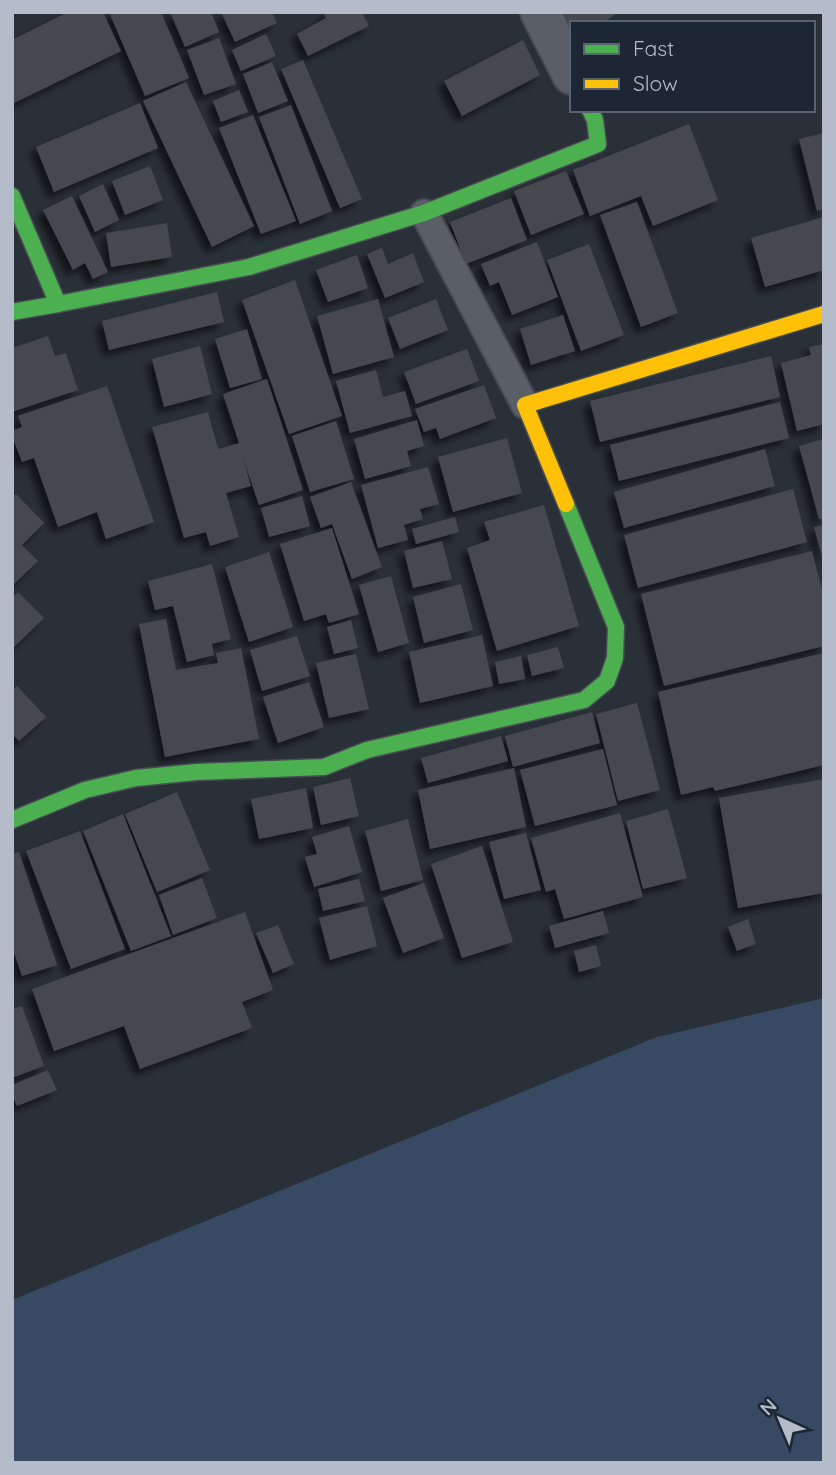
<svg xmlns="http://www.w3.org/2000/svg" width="836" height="1475" font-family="Quicksand,sans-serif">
  <defs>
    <filter id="shadow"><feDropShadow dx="-6" dy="6" stdDeviation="3.5" flood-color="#0009"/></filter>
  </defs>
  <rect width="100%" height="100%" fill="#2a3038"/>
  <polygon fill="#384963" points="824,998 824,1463 12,1463 12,1300 657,1037"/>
  <g fill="#444950" filter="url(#shadow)">
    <polygon points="68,12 103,12 121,51 12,104 12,40"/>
    <polygon points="109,12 161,12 189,78 145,96"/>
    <polygon points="170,12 211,12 219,32 185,47"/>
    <polygon points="221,12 272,12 277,23 235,42"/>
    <polygon points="323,12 362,12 369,26 308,56 297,34 326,18"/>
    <polygon points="557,12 619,12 603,23 572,23 572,35"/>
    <polygon points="266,34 276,56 241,71 232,50"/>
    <polygon points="219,38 236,84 204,95 187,50"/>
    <polygon points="523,40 540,75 462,116 444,81"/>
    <polygon points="303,60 362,199 340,208 281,69"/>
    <polygon points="272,62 288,101 258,113 243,74"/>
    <polygon points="186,82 254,226 212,247 143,101"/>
    <polygon points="239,90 248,112 221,122 213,101"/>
    <polygon points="140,103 158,148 54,192 36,147"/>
    <polygon points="291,105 332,211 300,224 259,117"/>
    <polygon points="253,115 296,221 261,234 219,128"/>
    <polygon points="689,124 718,200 653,226 641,196 590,216 573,170"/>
    <polygon points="824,133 824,209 817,211 799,139"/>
    <polygon points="150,166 163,200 125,215 112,181"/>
    <polygon points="566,171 584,214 531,235 514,191"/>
    <polygon points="103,184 119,220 95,232 79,196"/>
    <polygon points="72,196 108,272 93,279 85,263 73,270 43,210"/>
    <polygon points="511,198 527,240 466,264 450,222"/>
    <polygon points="637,202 678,313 641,327 600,215"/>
    <polygon points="824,217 824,270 765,287 751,238"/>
    <polygon points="167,223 172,257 111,267 106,233"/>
    <polygon points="537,242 558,297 512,315 499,282 490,286 481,264"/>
    <polygon points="589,244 624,335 581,351 547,260"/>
    <polygon points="382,248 388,264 413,253 424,282 385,298 367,254"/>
    <polygon points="357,255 368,288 328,302 316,270"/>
    <polygon points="295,280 342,416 289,434 242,300"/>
    <polygon points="217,292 224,322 109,350 102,321"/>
    <polygon points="378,299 394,357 333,374 317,316"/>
    <polygon points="436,299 448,330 400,349 388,318"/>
    <polygon points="563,315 575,351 531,365 520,329"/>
    <polygon points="247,329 262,379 230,388 215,339"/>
    <polygon points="48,336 55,356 66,353 78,390 12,412 12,348"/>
    <polygon points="824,344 824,424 797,431 781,363 811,355 809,347"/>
    <polygon points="200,346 212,394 164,407 152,359"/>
    <polygon points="467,349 479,381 416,404 404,372"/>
    <polygon points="771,356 780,397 600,442 590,401"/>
    <polygon points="376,370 383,397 405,391 412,416 350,433 336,381"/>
    <polygon points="267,379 303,490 259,505 243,458 251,486 226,493 239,537 210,546 206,532 184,538 152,427 208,412 218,449 239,443 223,394"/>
    <polygon points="484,385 496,418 440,439 436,428 424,432 415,409"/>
    <polygon points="107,386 154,522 106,539 97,512 58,527 34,458 22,462 12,436 12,431 22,427 18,416"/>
    <polygon points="780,402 789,438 619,481 610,445"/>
    <polygon points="417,420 424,446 407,451 411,466 365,479 354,439"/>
    <polygon points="336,421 354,479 310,492 292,436"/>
    <polygon points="507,438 522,493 453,512 438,457"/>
    <polygon points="824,439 824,518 819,519 799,446"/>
    <polygon points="765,449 775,486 624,528 614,492"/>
    <polygon points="428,467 439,504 420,509 423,519 404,525 408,540 378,548 361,485"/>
    <polygon points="351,482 382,567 352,579 332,524 321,528 310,497"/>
    <polygon points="793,489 807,542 638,588 624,535"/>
    <polygon points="16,494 44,523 22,545 38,561 12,586 12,497"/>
    <polygon points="302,496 310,526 269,537 261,508"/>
    <polygon points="544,505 579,626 497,651 467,548 490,540 484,522"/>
    <polygon points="455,517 459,532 416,544 412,529"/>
    <polygon points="824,525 824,560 823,560 814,527"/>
    <polygon points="332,528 359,614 329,623 326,614 304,621 280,544"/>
    <polygon points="442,541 452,579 413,588 404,551"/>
    <polygon points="812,551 824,597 824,646 664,686 641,594"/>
    <polygon points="269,552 293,627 249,642 225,567"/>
    <polygon points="212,564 231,639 212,644 214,655 187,662 173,606 155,610 148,581"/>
    <polygon points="391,576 409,643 378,652 359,585"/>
    <polygon points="461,584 473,630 424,643 413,597"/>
    <polygon points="18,592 44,618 12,649 12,598"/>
    <polygon points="166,619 176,670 218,663 216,653 241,648 259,739 165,757 139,624"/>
    <polygon points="351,620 358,648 334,654 327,627"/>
    <polygon points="482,635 493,686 420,703 409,652"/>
    <polygon points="297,636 310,676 262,691 250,650"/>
    <polygon points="558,647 564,668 532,676 527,655"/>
    <polygon points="824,653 824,765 715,791 713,787 681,795 658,692"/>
    <polygon points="356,654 369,709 329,718 316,663"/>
    <polygon points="521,656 525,679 499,684 495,662"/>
    <polygon points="309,682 324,727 278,743 263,697"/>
    <polygon points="17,686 46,717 19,741 12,734 12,690"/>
    <polygon points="637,703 660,790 618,801 596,714"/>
    <polygon points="592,712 600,743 513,767 505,736"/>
    <polygon points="501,736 508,761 428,783 421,758"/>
    <polygon points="603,749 617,805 535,826 520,770"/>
    <polygon points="514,768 526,827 430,849 418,790"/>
    <polygon points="350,778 359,816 321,825 313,787"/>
    <polygon points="824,779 824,893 738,908 719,798"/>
    <polygon points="306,788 313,828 259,839 251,799"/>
    <polygon points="177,792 210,870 157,892 125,814"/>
    <polygon points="668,809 687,878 643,889 626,821"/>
    <polygon points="620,813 643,897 564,919 555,889 546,892 531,838"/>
    <polygon points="123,814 171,936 131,951 83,831"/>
    <polygon points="408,819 423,880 381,891 365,831"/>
    <polygon points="349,826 362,872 314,887 305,857 317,854 312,837"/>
    <polygon points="80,831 125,949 71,969 26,851"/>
    <polygon points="526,833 541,890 504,899 489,842"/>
    <polygon points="482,846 513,942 462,958 431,864"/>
    <polygon points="19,852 57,965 22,976 12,947 12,854"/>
    <polygon points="202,878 217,918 173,935 159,895"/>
    <polygon points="359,879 365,901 323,911 318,889"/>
    <polygon points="424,883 444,938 403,953 383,898"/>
    <polygon points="367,906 377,946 330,960 319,918"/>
    <polygon points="603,911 609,933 555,948 549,926"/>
    <polygon points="245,912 273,990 242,1002 252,1028 140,1069 124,1026 54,1051 32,989"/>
    <polygon points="748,919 756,944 737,951 728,927"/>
    <polygon points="278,925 294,964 273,973 256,933"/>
    <polygon points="596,945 601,966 579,972 574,951"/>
    <polygon points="22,1006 44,1066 12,1078 12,1009"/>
    <polygon points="48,1070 57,1090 17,1106 12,1095 12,1085"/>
  </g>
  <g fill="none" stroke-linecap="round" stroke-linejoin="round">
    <g stroke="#484c53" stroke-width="30">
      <polyline id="lane" points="424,213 525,405"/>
    </g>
    <g stroke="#484c53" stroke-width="42">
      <polyline id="street" points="540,12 572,75"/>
    </g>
    <g stroke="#484c53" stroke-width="19">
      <g id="fast">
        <polyline points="12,196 58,304 12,312"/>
        <polyline points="58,304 249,267 424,213 598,144 595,120 590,110"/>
        <polyline points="12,820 85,790 136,778 197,772 324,767 367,750 584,700 607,681 615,658 616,627 566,504"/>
      </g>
    </g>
    <g stroke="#484c53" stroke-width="19">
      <polyline id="slow" points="566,504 525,405 824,314"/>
    </g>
    <use href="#lane" stroke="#5a5e66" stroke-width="26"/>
    <use href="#street" stroke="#5a5e66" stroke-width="38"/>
    <use href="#fast" stroke="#4caf50" stroke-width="16"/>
    <use href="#slow" stroke="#ffc107" stroke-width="16"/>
  </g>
  <rect width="836" height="1475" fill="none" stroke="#b4bcc9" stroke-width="28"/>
  <rect x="570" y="21" width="245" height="91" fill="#1d2633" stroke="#59626f" stroke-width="2"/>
  <rect x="584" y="44" width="35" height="10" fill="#4caf50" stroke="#59626f" stroke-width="2"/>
  <text x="633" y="56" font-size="21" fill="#b4bcc9">Fast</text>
  <rect x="584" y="79" width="35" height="10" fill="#ffc107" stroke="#59626f" stroke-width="2"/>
  <text x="633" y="91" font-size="21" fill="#b4bcc9">Slow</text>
  <g transform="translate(780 1419) rotate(316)" stroke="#1d2633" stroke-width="5" paint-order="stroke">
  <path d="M0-5L12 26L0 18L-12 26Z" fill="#b4bcc9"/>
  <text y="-10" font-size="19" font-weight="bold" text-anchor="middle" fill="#b4bcc9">N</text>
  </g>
</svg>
